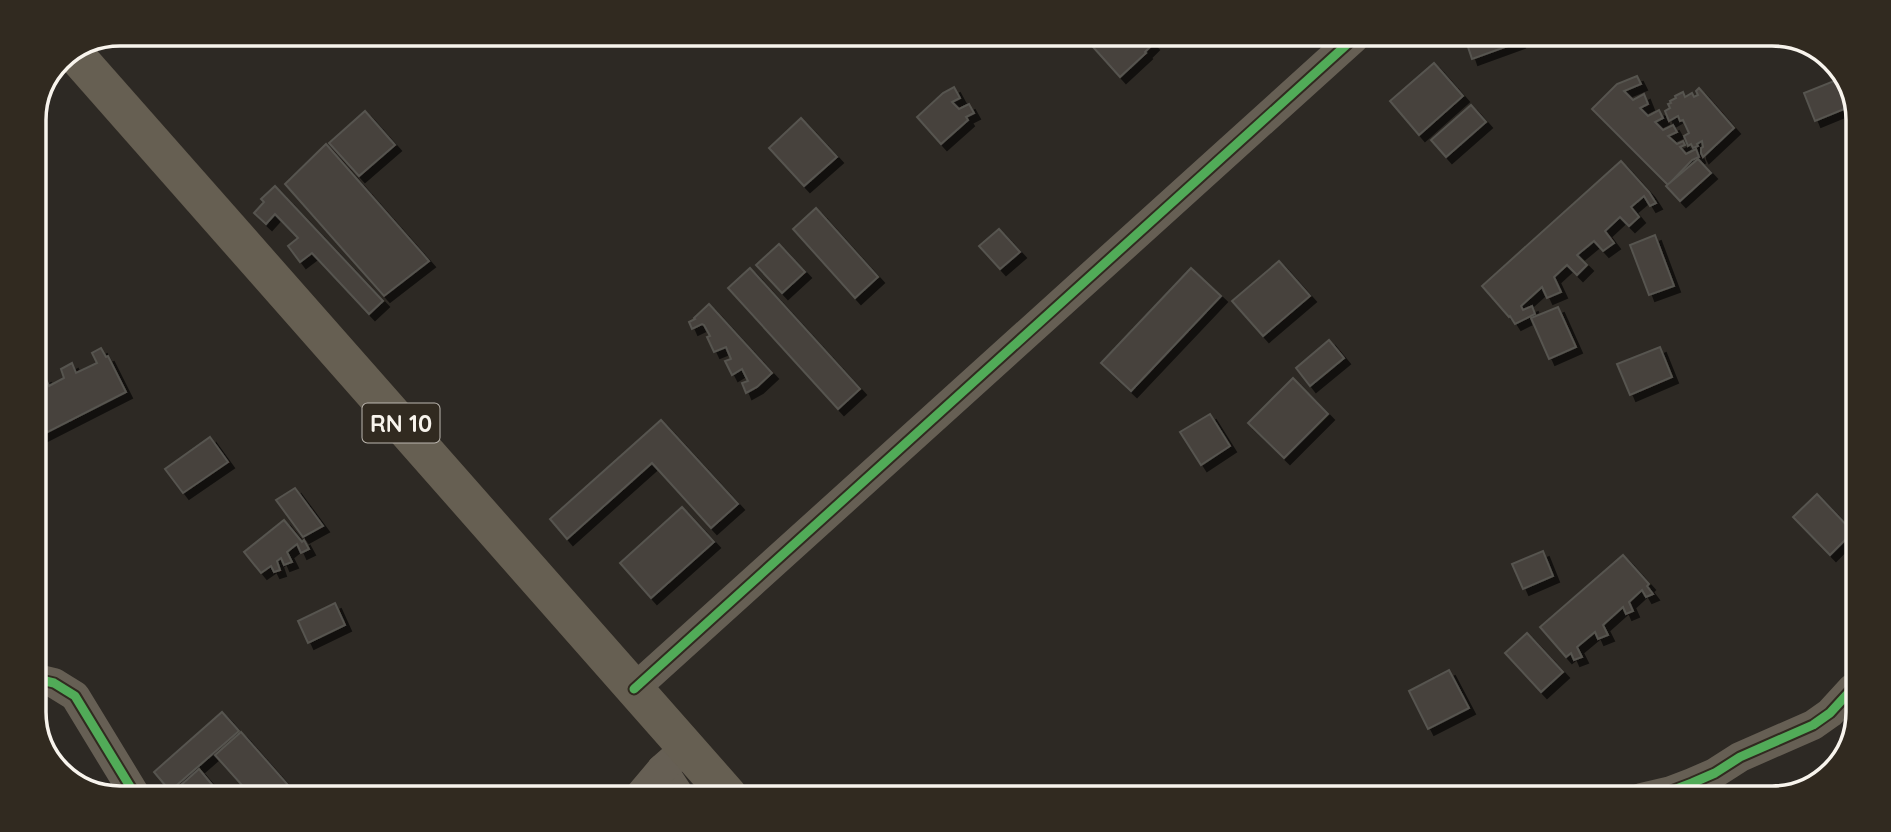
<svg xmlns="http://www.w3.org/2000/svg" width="1891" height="832" font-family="Quicksand,sans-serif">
  <defs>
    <filter id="shadow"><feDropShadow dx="6" dy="6" stdDeviation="0" flood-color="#0009"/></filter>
  </defs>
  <rect width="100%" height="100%" fill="#2d2924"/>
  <g fill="#46423e" stroke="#57544f" stroke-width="2" filter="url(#shadow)">
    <polygon points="1084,37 1131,37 1134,41 1138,37 1146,37 1153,44 1145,52 1146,53 1120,77"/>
    <polygon points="1465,38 1518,39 1519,42 1472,59"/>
    <polygon points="1434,63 1463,96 1419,135 1390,101"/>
    <polygon points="1637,76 1641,84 1624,91 1633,100 1644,94 1648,104 1640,108 1648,116 1659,110 1663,118 1655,122 1663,130 1673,125 1677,132 1668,136 1677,144 1683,141 1685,145 1680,147 1686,154 1696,149 1699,157 1692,160 1668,185 1592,109 1617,84"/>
    <polygon points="1844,77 1854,105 1815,121 1804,93"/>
    <polygon points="954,87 960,98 952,102 959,109 969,104 974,113 966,117 968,120 941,144 917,117 943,93"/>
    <polygon points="1699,88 1734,128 1703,157 1701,153 1701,148 1703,147 1702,141 1697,144 1698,146 1693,148 1691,144 1688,146 1684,136 1689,133 1683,120 1680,121 1678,116 1669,121 1665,111 1670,108 1668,104 1671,103 1670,101 1676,98 1675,96 1683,92 1685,97 1692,93 1694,97 1698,95 1696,91"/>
    <polygon points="1471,105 1486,122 1446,157 1431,140"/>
    <polygon points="365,111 395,145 359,176 329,143"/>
    <polygon points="801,118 837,157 804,186 769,148"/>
    <polygon points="326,144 429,261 384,296 285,184"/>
    <polygon points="1698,159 1711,173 1680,201 1666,186"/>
    <polygon points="1621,161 1649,192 1656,203 1650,206 1644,196 1631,207 1639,217 1629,226 1620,217 1605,231 1614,243 1603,251 1594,241 1577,255 1587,265 1577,275 1567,265 1554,277 1561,292 1547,298 1542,287 1521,306 1523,310 1532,306 1535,314 1515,324 1510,316 1509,317 1482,286"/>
    <polygon points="275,186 383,301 369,314 312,253 300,262 288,246 298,238 275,214 266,224 254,213 264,202 261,199"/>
    <polygon points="816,208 878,277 855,298 793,229"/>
    <polygon points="999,229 1020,252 1000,269 979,246"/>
    <polygon points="1655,235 1674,286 1649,295 1630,245"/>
    <polygon points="779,244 805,272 782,293 756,265"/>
    <polygon points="1279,261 1310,296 1263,336 1232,301"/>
    <polygon points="750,268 860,389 838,409 728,288"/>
    <polygon points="1191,268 1221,296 1131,391 1101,363"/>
    <polygon points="709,304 772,373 757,387 746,393 742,383 748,381 742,369 732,375 725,361 731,359 726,347 714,352 707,337 710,336 704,325 702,324 692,329 689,322 695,319 694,318"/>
    <polygon points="1558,307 1576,347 1549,359 1531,318"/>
    <polygon points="1329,340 1344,358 1310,386 1296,368"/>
    <polygon points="1660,347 1672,377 1630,395 1617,364"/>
    <polygon points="101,348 106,357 108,356 126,392 34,439 33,397 37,396 33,383 45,377 49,386 64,378 61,369 72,363 76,373 97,363 92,353"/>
    <polygon points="1293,378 1328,414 1284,458 1248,423"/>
    <polygon points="1210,414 1230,446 1201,465 1180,432"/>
    <polygon points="661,420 738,504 711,528 652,463 567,539 550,519"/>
    <polygon points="210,437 228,462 183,493 165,469"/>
    <polygon points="295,488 323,526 303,537 276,500"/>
    <polygon points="1817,494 1853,532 1830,555 1793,517"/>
    <polygon points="682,507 714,542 651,598 620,563"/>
    <polygon points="284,520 302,542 304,540 309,549 301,553 297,544 287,552 292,562 284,565 281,558 277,561 280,570 274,572 271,566 261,573 244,552"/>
    <polygon points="1543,551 1553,576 1523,589 1512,564"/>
    <polygon points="1623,555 1649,584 1647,586 1653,594 1646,597 1642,590 1629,602 1633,611 1626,614 1623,607 1603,625 1608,635 1598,639 1595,632 1577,647 1582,657 1574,660 1571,653 1566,657 1540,627"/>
    <polygon points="335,603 345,625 308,643 298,621"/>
    <polygon points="1527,633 1563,672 1541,692 1505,653"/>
    <polygon points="1449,670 1469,708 1428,729 1409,691"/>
    <polygon points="222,712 239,731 170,791 154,772"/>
    <polygon points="241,732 295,793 249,793 215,755"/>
    <polygon points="199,769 219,793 172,793"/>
    <polygon points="1710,776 1724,799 1677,798"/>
  </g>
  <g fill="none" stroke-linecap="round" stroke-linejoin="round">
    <g stroke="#665f54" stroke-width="30">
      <polyline points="33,678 54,683 75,696 134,793"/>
      <polyline points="634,689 1354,38"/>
      <polyline points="662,769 679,795"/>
      <polyline points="641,794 662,769 687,747"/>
      <polyline points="1641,798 1671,791 1692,783 1715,773 1740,757 1813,725 1830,713 1852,689"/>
    </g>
    <polyline stroke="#665f52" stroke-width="38" points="73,52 728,795"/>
    <g stroke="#312a20" stroke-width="13">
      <g id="cycleway">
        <polyline points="33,678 54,683 75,696 134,793"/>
        <polyline points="634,689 1354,38"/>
        <polyline points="1641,798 1671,791 1692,783 1715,773 1740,757 1813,725 1830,713 1852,689"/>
      </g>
    </g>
    <use href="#cycleway" stroke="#51ab58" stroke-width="9"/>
  </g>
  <g text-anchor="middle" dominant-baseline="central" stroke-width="5" stroke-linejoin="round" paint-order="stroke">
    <rect fill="#312a20" stroke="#bcb7b0" stroke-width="2" x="362.5" y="403.5" width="77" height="39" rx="5"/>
    <g font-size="23" font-weight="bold" fill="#f8f4ed">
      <text x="401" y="423">RN 10</text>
    </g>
  </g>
  <path d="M0 0H1891V832H0ZM120 46H1772A74 74 0 0 1 1846 120V712A74 74 0 0 1 1772 786H120A74 74 0 0 1 46 712V120A74 74 0 0 1 120 46Z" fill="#312a20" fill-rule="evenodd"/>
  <path fill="none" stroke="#f8f4ed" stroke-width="3.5" d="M120 46H1772A74 74 0 0 1 1846 120V712A74 74 0 0 1 1772 786H120A74 74 0 0 1 46 712V120A74 74 0 0 1 120 46Z"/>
</svg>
